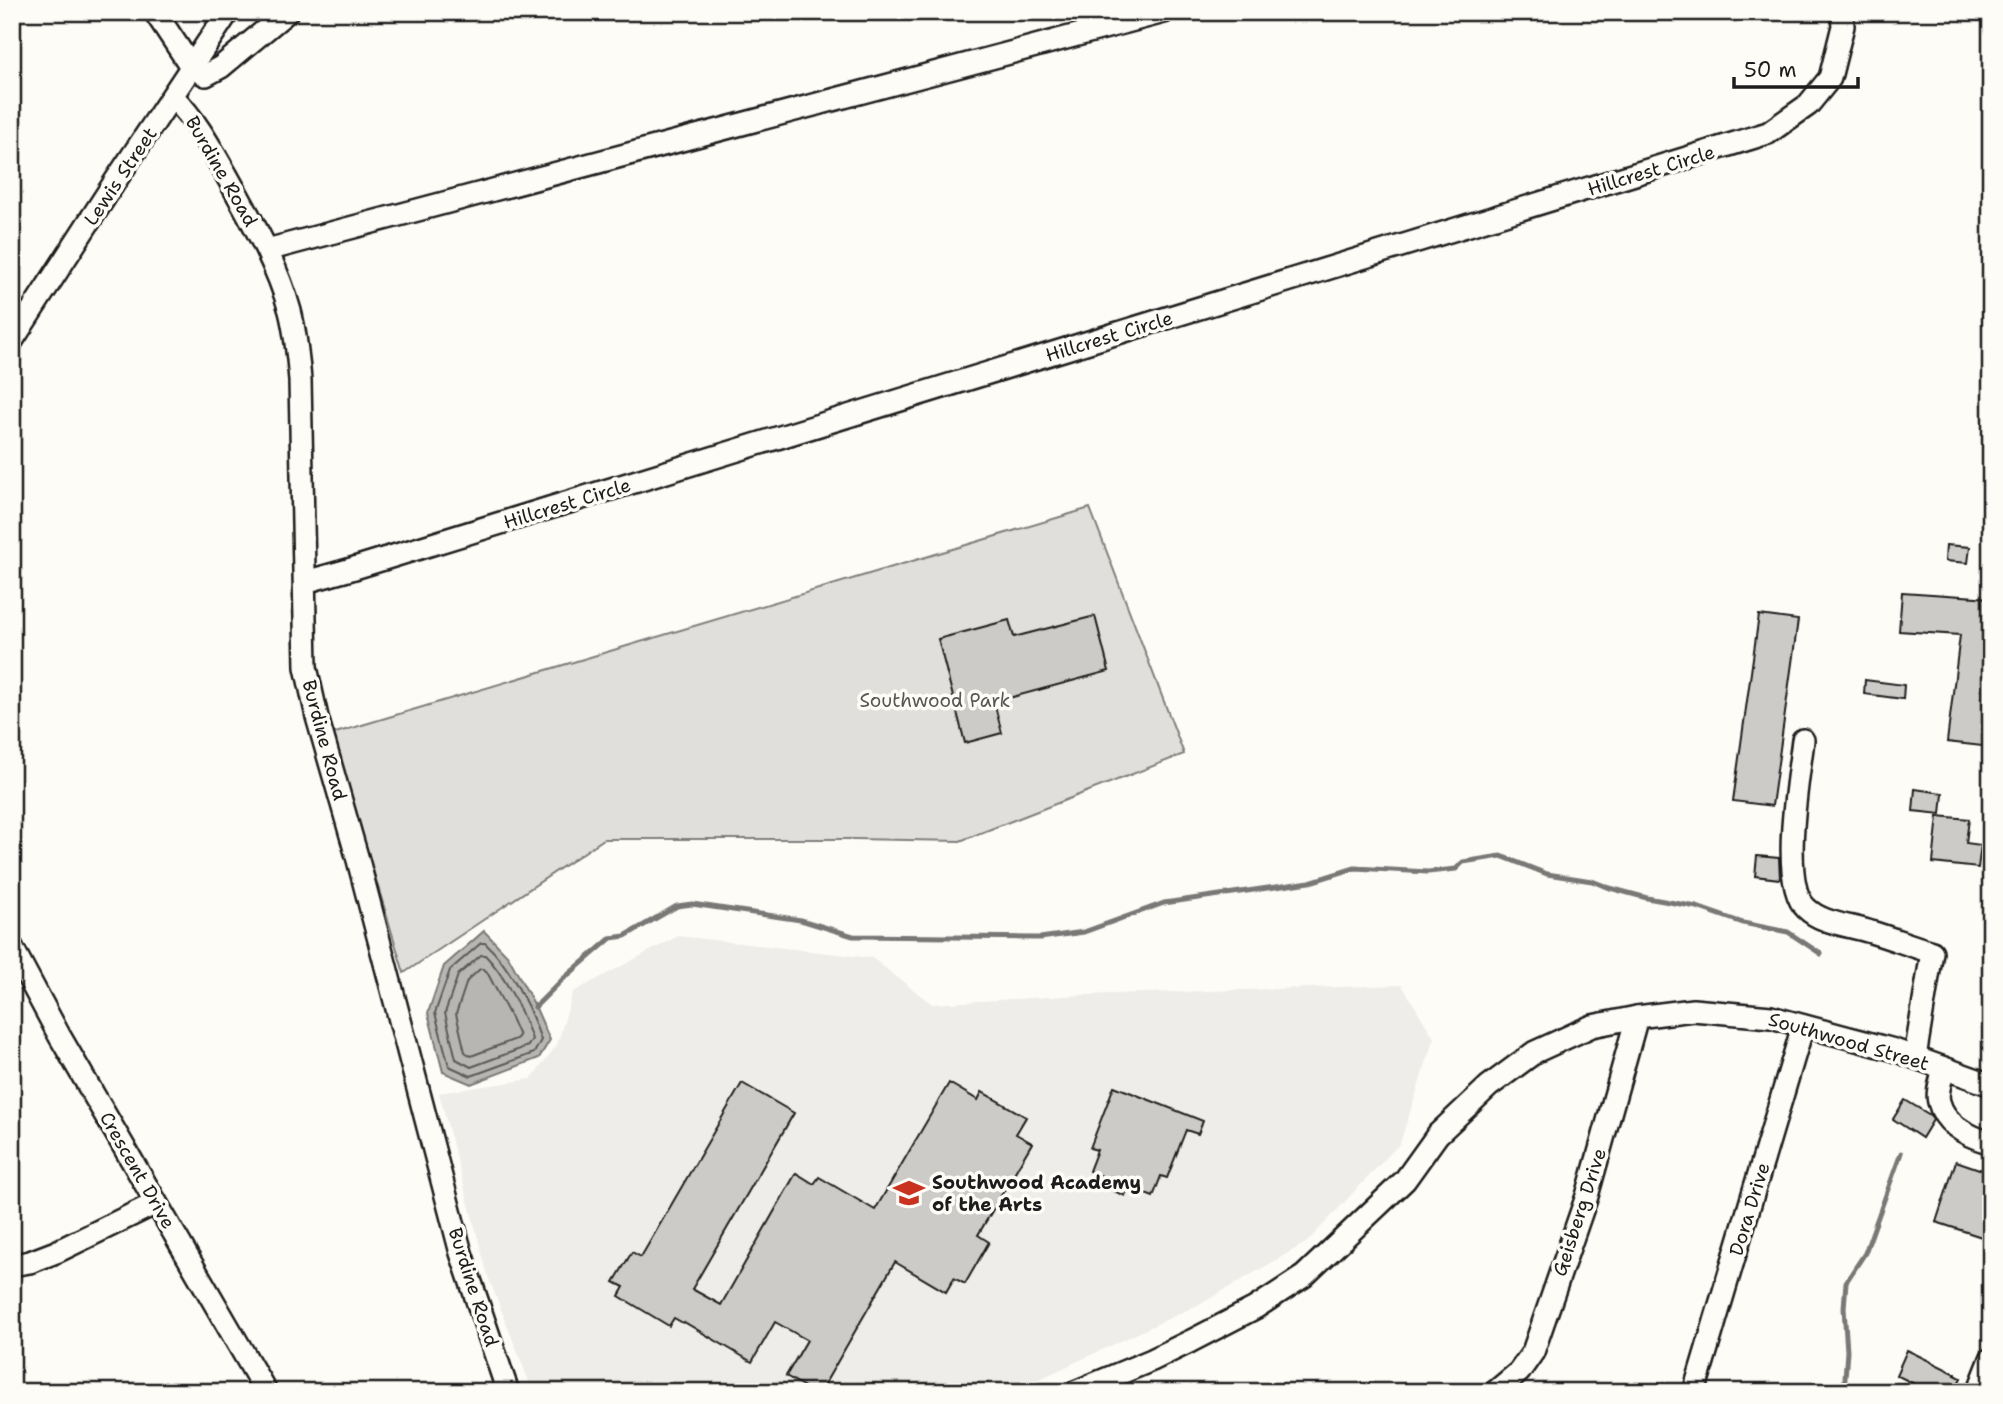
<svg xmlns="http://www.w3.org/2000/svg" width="2003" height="1404" font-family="'Shantell Sans',sans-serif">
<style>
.built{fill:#eeede9}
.green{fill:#e0dfdb;stroke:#7e7e7c;stroke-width:2}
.water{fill:#b7b6b2;stroke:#797876;stroke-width:2}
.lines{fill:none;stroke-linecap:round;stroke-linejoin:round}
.shore{stroke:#5a5a58;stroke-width:2}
.stream{stroke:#797876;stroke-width:5}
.building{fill:#cccbc8;stroke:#1c1c1c;stroke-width:2}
.minor-casing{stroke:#1c1c1c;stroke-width:26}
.minor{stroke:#fdfcf7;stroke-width:21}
.labels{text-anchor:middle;stroke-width:7;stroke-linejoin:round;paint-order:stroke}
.street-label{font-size:19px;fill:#1c1c1c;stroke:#fdfcf7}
.park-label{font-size:19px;fill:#575655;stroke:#fdfcf7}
.poi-label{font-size:19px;font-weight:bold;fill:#1c1c1c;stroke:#fdfcf7;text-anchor:start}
</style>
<rect width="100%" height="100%" fill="#fdfcf7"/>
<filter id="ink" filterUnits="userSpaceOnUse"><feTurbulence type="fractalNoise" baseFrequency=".0143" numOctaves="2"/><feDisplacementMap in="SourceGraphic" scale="14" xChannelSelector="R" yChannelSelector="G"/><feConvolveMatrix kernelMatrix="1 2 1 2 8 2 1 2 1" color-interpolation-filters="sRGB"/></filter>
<g filter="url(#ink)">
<polygon class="built" points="678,936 872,958 932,1004 1082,995 1402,985 1434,1038 1400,1143 1307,1242 1204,1302 1012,1392 533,1392 488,1276 439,1093 531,1079 557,1045 573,992"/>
<polygon class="green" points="1090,508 1184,754 960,841 854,839 604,839 404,973 332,734"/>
<polygon class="water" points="484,931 508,956 535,1006 550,1040 539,1058 471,1084 443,1072 428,1013 444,966"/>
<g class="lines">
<g class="shore">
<path d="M 485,943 C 510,966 530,1007 541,1040 L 534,1053 L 471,1076 L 449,1066 L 435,1013 L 450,970 L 481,943 Z"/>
<path d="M 481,955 L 485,955 C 505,975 523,1013 532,1039 L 528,1046 L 471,1067 L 456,1059 L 445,1013 L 458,975 Z"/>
<polygon points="480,969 484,969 487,972 511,1018 519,1036 516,1039 471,1056 465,1052 456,1014 467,981"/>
</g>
<g class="stream">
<polyline points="535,1007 562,980 611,938 625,936 677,906 692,904 801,920 853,936 1040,938 1084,932 1164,903 1310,882 1355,868 1428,872 1456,869 1463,862 1501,856 1547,874 1592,881 1610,888 1647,898 1697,907 1743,923 1788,932 1821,954"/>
<polyline points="1844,1392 1847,1351 1844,1308 1846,1282 1865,1253 1901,1153"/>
</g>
</g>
<g class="building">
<polygon points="1946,545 1970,547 1968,563 1945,561"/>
<polygon points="1902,592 1991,598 1991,670 1984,723 1991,724 1991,747 1947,742 1960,635 1899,631"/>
<polygon points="1759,615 1798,620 1772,806 1733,801"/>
<polygon points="1095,616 1109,671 994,702 1002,733 965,743 938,639 1009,620 1014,637"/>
<polygon points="1865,680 1904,685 1903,699 1864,694"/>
<polygon points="1915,789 1943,793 1941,814 1913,811"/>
<polygon points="1938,816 1969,819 1966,843 1981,845 1978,868 1933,863"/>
<polygon points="1757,856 1779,858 1780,879 1755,876"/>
<polygon points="742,1083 794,1113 692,1289 721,1305 796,1173 814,1184 819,1177 875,1210 949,1083 978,1100 982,1092 1026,1117 1016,1134 1032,1143 978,1235 989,1242 965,1284 954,1278 946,1292 895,1262 820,1392 813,1392 786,1376 807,1340 775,1322 752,1362 684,1322 683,1323 674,1318 669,1326 619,1296 624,1287 614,1282 632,1252 641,1257"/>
<polygon points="1114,1086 1203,1121 1198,1134 1186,1130 1167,1178 1161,1176 1153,1197 1128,1187 1125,1196 1109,1189 1112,1180 1089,1171 1097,1150 1090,1148"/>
<polygon points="1905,1100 1930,1115 1933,1120 1922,1138 1893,1119"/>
<polygon points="1956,1161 1991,1173 1991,1240 1936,1222"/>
<polygon points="1907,1350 1956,1374 1955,1375 1961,1378 1954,1392 1931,1392 1896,1375"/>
</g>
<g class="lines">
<defs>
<g id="minor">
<polyline points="155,12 192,68 206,75 221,67 287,12"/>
<path d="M 173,97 C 196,120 211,148 227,176 C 251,219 277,264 290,311 C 296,334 298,357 300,380 L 306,667 L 317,717 L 358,860 L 461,1253 L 508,1392"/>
<polyline points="267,250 1164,12"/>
<polyline points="12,341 116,180 228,12"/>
<polyline points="305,582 348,570 1768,133 1808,105 1830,78 1843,26 1842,12"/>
<path d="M 1803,740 C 1799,775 1779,883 1806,908 C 1822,924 1850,925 1871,932 C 1891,938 1912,946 1932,952 L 1915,1057"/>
<polyline points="12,947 59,1035 266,1392"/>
<path d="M 1944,1068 C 1942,1078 1936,1092 1939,1102 C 1945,1125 1970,1137 1991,1143"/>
<polyline points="12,1265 30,1262 56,1252 156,1203"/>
<polyline points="1075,1392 1152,1360 1191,1341 1255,1308 1304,1276 1405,1180 1438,1134 1489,1086 1535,1052 1592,1026 1637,1017 1693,1010 1771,1017 1894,1050 1991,1085"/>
<polyline points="1495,1392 1519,1372 1533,1352 1587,1196 1637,1017"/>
<polyline points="1694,1392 1803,1026"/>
<polyline points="1978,1392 1991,1359"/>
</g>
</defs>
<use href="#minor" class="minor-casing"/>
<use href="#minor" class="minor"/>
</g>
</g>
<defs>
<symbol id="school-bare" viewBox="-9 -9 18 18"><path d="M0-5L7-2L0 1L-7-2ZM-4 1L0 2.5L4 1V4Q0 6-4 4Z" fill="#c8321e" stroke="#fdfcf7" stroke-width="2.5" paint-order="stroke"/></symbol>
</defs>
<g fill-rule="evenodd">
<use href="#school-bare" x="887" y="1171" width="44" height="44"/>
</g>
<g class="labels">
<g class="street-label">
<text transform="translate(1651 170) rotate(-17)" y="7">Hillcrest Circle</text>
<text transform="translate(222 171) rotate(60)" y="7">Burdine Road</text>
<text transform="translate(120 176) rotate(-56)" y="7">Lewis Street</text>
<text transform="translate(1109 336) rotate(-17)" y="7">Hillcrest Circle</text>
<text transform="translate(567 503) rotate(-17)" y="7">Hillcrest Circle</text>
<text transform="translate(325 740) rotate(75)" y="7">Burdine Road</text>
<text transform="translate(1849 1041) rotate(16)" y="7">Southwood Street</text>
<text transform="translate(138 1170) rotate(60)" y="7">Crescent Drive</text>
<text transform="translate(1749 1209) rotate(-73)" y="7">Dora Drive</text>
<text transform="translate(1579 1212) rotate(-72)" y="7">Geisberg Drive</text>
<text transform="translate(474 1287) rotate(72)" y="7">Burdine Road</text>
</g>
<g class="park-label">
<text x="935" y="707">Southwood Park</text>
</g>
<g class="poi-label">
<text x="932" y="1189">Southwood Academy<tspan x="932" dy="22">of the Arts</tspan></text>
</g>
</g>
<rect width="2003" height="1404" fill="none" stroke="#fdfcf7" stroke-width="42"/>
<rect x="21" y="21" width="1961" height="1362" fill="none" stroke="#1c1c1c" stroke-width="2.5" filter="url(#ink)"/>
<path d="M1734 77v10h124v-10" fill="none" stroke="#1c1c1c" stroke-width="3.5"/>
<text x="1744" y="77" font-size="21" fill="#1c1c1c" stroke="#fdfcf7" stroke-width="5" paint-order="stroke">50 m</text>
</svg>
